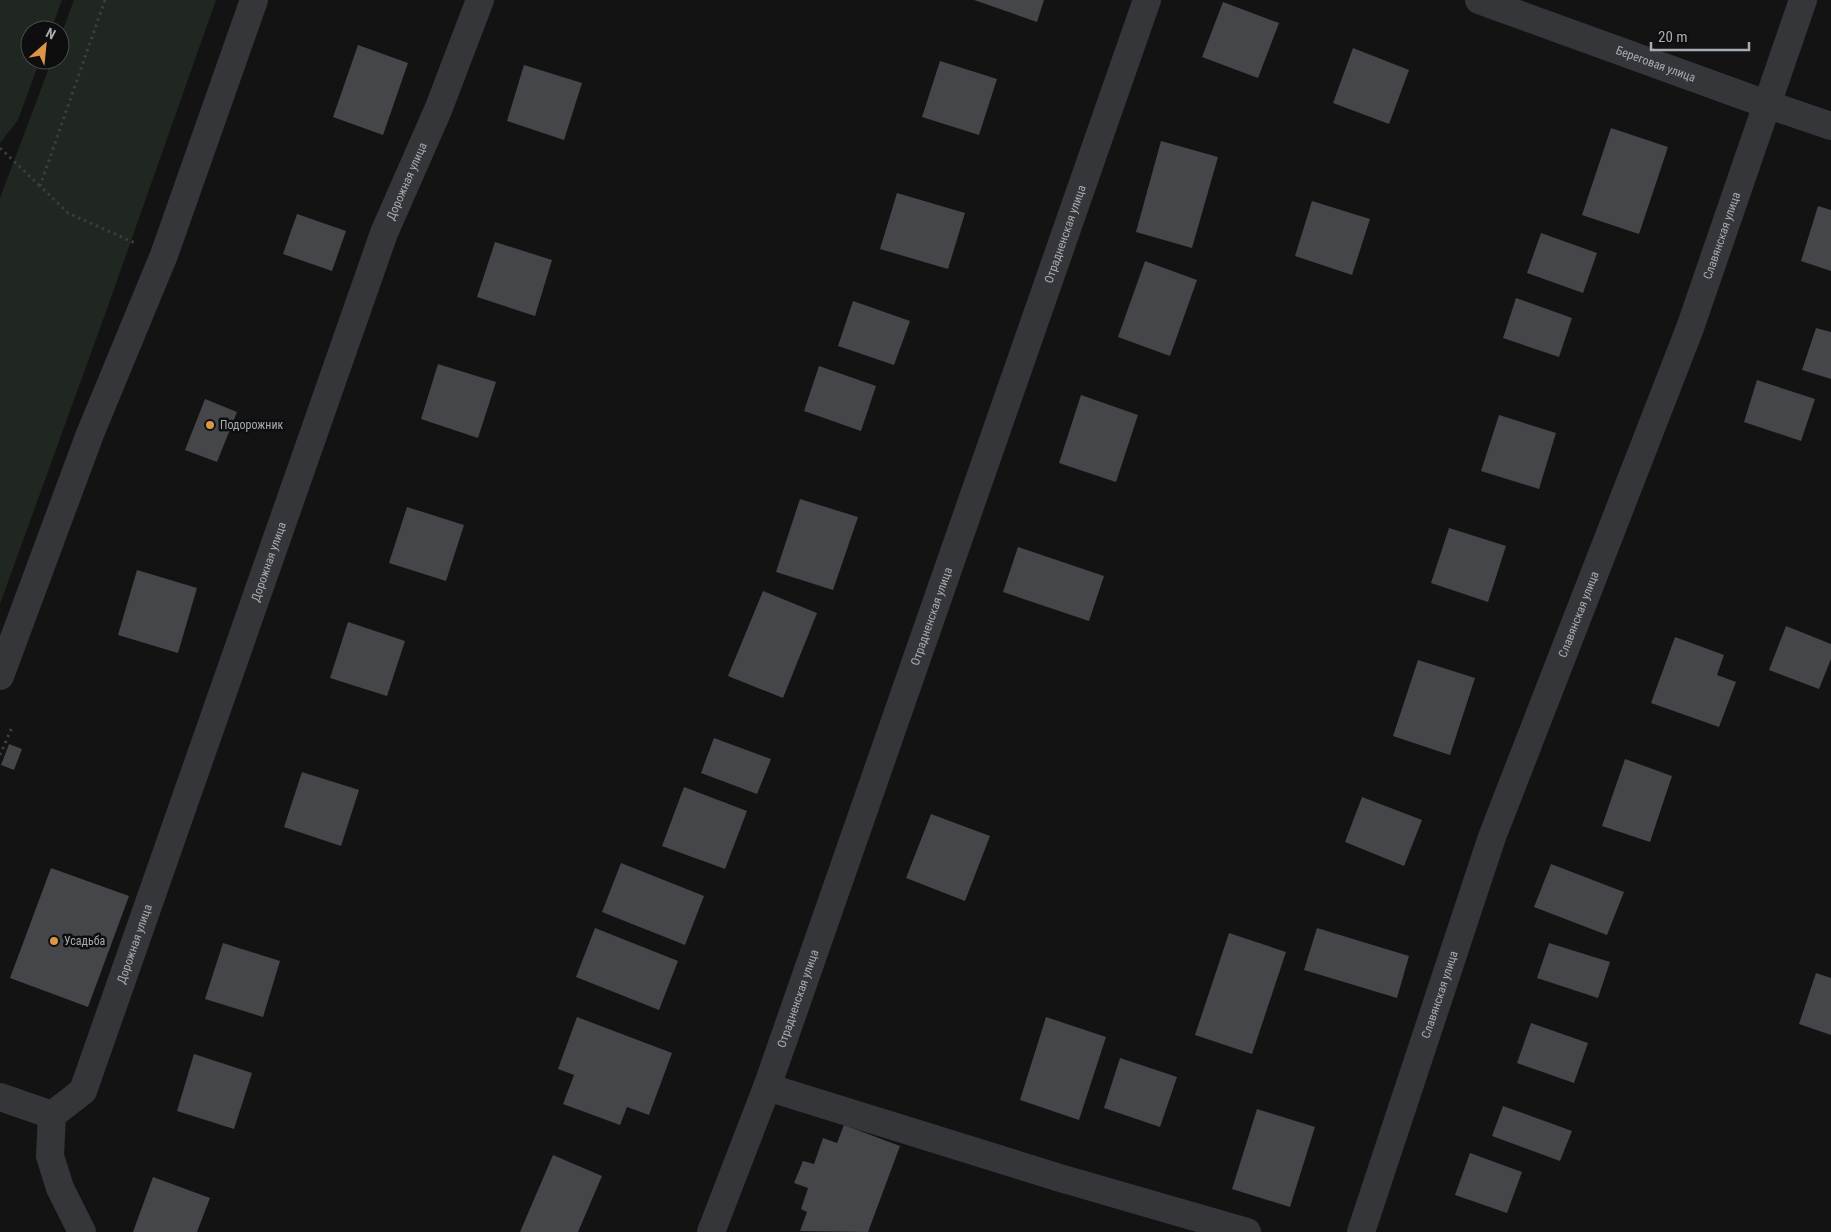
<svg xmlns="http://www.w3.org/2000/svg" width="1831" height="1232" font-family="'Roboto Condensed',sans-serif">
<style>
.green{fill:#202620}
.building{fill:#454649}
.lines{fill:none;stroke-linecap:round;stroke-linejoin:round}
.path{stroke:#3b3d40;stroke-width:3;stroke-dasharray:2.5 4;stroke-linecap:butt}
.minor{stroke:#343639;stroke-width:28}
.poi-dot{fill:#da9545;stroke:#0e0e0f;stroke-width:2}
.labels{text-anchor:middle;stroke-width:5;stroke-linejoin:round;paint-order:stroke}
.street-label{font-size:12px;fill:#a6acb3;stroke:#0e0e0f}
.poi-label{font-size:12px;fill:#a6acb3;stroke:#0e0e0f;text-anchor:start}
</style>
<rect width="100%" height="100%" fill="#131314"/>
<g class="green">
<polygon points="0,0 62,0 51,30 30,30 30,60 40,60 18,120 0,143"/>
<polygon points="74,0 216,0 108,306 0,604 0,198 52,60 60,60 60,38"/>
</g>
<g class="building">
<polygon points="974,0 1044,0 1037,22"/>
<polygon points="1223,2 1279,23 1258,78 1202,57"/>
<polygon points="358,45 408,63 383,135 333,117"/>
<polygon points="1353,48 1409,70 1389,124 1333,103"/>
<polygon points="940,61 997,79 979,135 922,117"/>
<polygon points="524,65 582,83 564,140 507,121"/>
<polygon points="1611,128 1668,147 1639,234 1582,215"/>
<polygon points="1161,141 1218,157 1192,248 1136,232"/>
<polygon points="897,193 965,213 948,269 880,249"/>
<polygon points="1312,201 1370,219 1352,275 1295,256"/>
<polygon points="1818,206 1831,210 1831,271 1801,261"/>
<polygon points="297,214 346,231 332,271 283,254"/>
<polygon points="1541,233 1597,253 1583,293 1527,273"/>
<polygon points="495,242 552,260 535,316 477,297"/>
<polygon points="1145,261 1197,280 1170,356 1118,337"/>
<polygon points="1516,298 1572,318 1559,357 1503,338"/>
<polygon points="853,301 910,321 894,365 838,346"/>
<polygon points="1816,328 1831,332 1831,379 1802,370"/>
<polygon points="438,364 496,382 478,438 421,419"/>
<polygon points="819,366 876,386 861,431 804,411"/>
<polygon points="1757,380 1815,399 1801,441 1744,422"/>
<polygon points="1081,395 1138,415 1116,482 1059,463"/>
<polygon points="205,399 237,412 217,462 185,450"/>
<polygon points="1499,415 1556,433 1539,489 1481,471"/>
<polygon points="800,499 858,517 833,590 776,572"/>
<polygon points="407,507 464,525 446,581 389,563"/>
<polygon points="1449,528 1506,546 1488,602 1431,583"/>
<polygon points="1018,547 1104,576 1089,621 1003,592"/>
<polygon points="137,570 197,588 178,653 118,635"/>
<polygon points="763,591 817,613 783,698 728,676"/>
<polygon points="348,622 405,641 387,696 330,678"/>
<polygon points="1786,626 1831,644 1831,659 1819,689 1769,670"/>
<polygon points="1675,637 1724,655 1717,675 1736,682 1719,727 1651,703"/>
<polygon points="1418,660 1475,678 1450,755 1393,736"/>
<polygon points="714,738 771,759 757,794 701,773"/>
<polygon points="9,744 22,749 14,770 1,765"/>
<polygon points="1625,759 1672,776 1650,842 1602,826"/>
<polygon points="302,772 359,790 341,846 284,827"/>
<polygon points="684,787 747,811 725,869 662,846"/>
<polygon points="1362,797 1422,820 1404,866 1345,842"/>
<polygon points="931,814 990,836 965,901 906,878"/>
<polygon points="621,863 704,896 685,945 602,912"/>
<polygon points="1551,864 1624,892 1607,935 1534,907"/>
<polygon points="51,868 129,896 88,1007 10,978"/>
<polygon points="595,928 678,961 659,1010 576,977"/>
<polygon points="1317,928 1409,956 1397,998 1304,970"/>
<polygon points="1229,933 1286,952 1252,1054 1195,1035"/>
<polygon points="223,943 280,961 263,1017 205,999"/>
<polygon points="1549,943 1610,962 1598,998 1537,978"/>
<polygon points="1816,973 1831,978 1831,1035 1799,1024"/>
<polygon points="577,1017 672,1053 649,1115 627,1107 620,1125 563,1104 574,1075 558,1069"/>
<polygon points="1046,1017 1106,1037 1079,1120 1020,1100"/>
<polygon points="1531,1023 1588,1043 1574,1083 1517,1063"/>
<polygon points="194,1054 252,1073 234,1129 177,1111"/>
<polygon points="1120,1058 1177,1077 1160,1127 1104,1108"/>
<polygon points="1503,1106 1572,1131 1560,1161 1492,1136"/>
<polygon points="1257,1109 1315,1127 1290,1207 1232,1189"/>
<polygon points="844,1125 900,1146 868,1232 800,1231 807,1212 801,1209 808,1188 794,1183 803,1161 814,1164 823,1138 837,1143"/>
<polygon points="1470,1153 1522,1172 1507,1213 1455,1195"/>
<polygon points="553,1155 602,1176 578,1232 520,1232"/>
<polygon points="153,1177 210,1198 197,1232 133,1232"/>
</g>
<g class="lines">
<g class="path">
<polyline points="105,0 40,186 68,213 135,243"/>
<polyline points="0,148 40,186"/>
<polyline points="0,755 13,725"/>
</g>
<g class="minor">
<path id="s1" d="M 1479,0 L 1766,104 L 1831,126"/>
<polyline points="0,676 90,434 164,255 254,0"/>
<polyline points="767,1087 1060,1178 1247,1232"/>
<polyline points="0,1097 52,1115 50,1156 60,1188 82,1232"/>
<path id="s2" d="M 52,1115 L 83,1091 L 384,233 L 438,110 L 480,0"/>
<path id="s3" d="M 711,1232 L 767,1087 L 1147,0"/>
<path id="s4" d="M 1361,1232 L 1492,837 L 1690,328 L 1803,0"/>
</g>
</g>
<g class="poi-dot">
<circle cx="210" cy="425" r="5"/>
<circle cx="54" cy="941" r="5"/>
</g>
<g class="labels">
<g class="street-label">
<text dy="4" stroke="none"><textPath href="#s1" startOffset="188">Береговая улица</textPath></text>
<text dy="4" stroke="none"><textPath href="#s2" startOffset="1005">Дорожная улица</textPath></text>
<text dy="4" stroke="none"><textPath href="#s3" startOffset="1059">Отрадненская улица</textPath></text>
<text dy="4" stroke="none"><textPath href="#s4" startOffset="1060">Славянская улица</textPath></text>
<text dy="4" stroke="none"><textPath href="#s2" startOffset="600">Дорожная улица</textPath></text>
<text dy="4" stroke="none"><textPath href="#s4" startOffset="655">Славянская улица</textPath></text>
<text dy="4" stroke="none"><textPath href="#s3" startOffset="654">Отрадненская улица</textPath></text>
<text dy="4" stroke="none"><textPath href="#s2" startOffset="195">Дорожная улица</textPath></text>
<text dy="4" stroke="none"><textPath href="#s4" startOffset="250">Славянская улица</textPath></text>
<text dy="4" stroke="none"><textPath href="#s3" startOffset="249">Отрадненская улица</textPath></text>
</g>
<g class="poi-label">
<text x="220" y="429">Подорожник</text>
<text x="64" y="945">Усадьба</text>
</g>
</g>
<g transform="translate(45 45) rotate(27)"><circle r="24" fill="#0e0e0f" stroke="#4b4d51"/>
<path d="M0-4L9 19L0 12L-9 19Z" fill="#da9545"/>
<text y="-8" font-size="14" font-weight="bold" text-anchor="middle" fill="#a6acb3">N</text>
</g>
<path d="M1651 42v8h98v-8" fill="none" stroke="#a6acb3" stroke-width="2.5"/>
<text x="1658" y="42" font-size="15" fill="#a6acb3" stroke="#0e0e0f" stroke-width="4" paint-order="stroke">20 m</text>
</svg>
